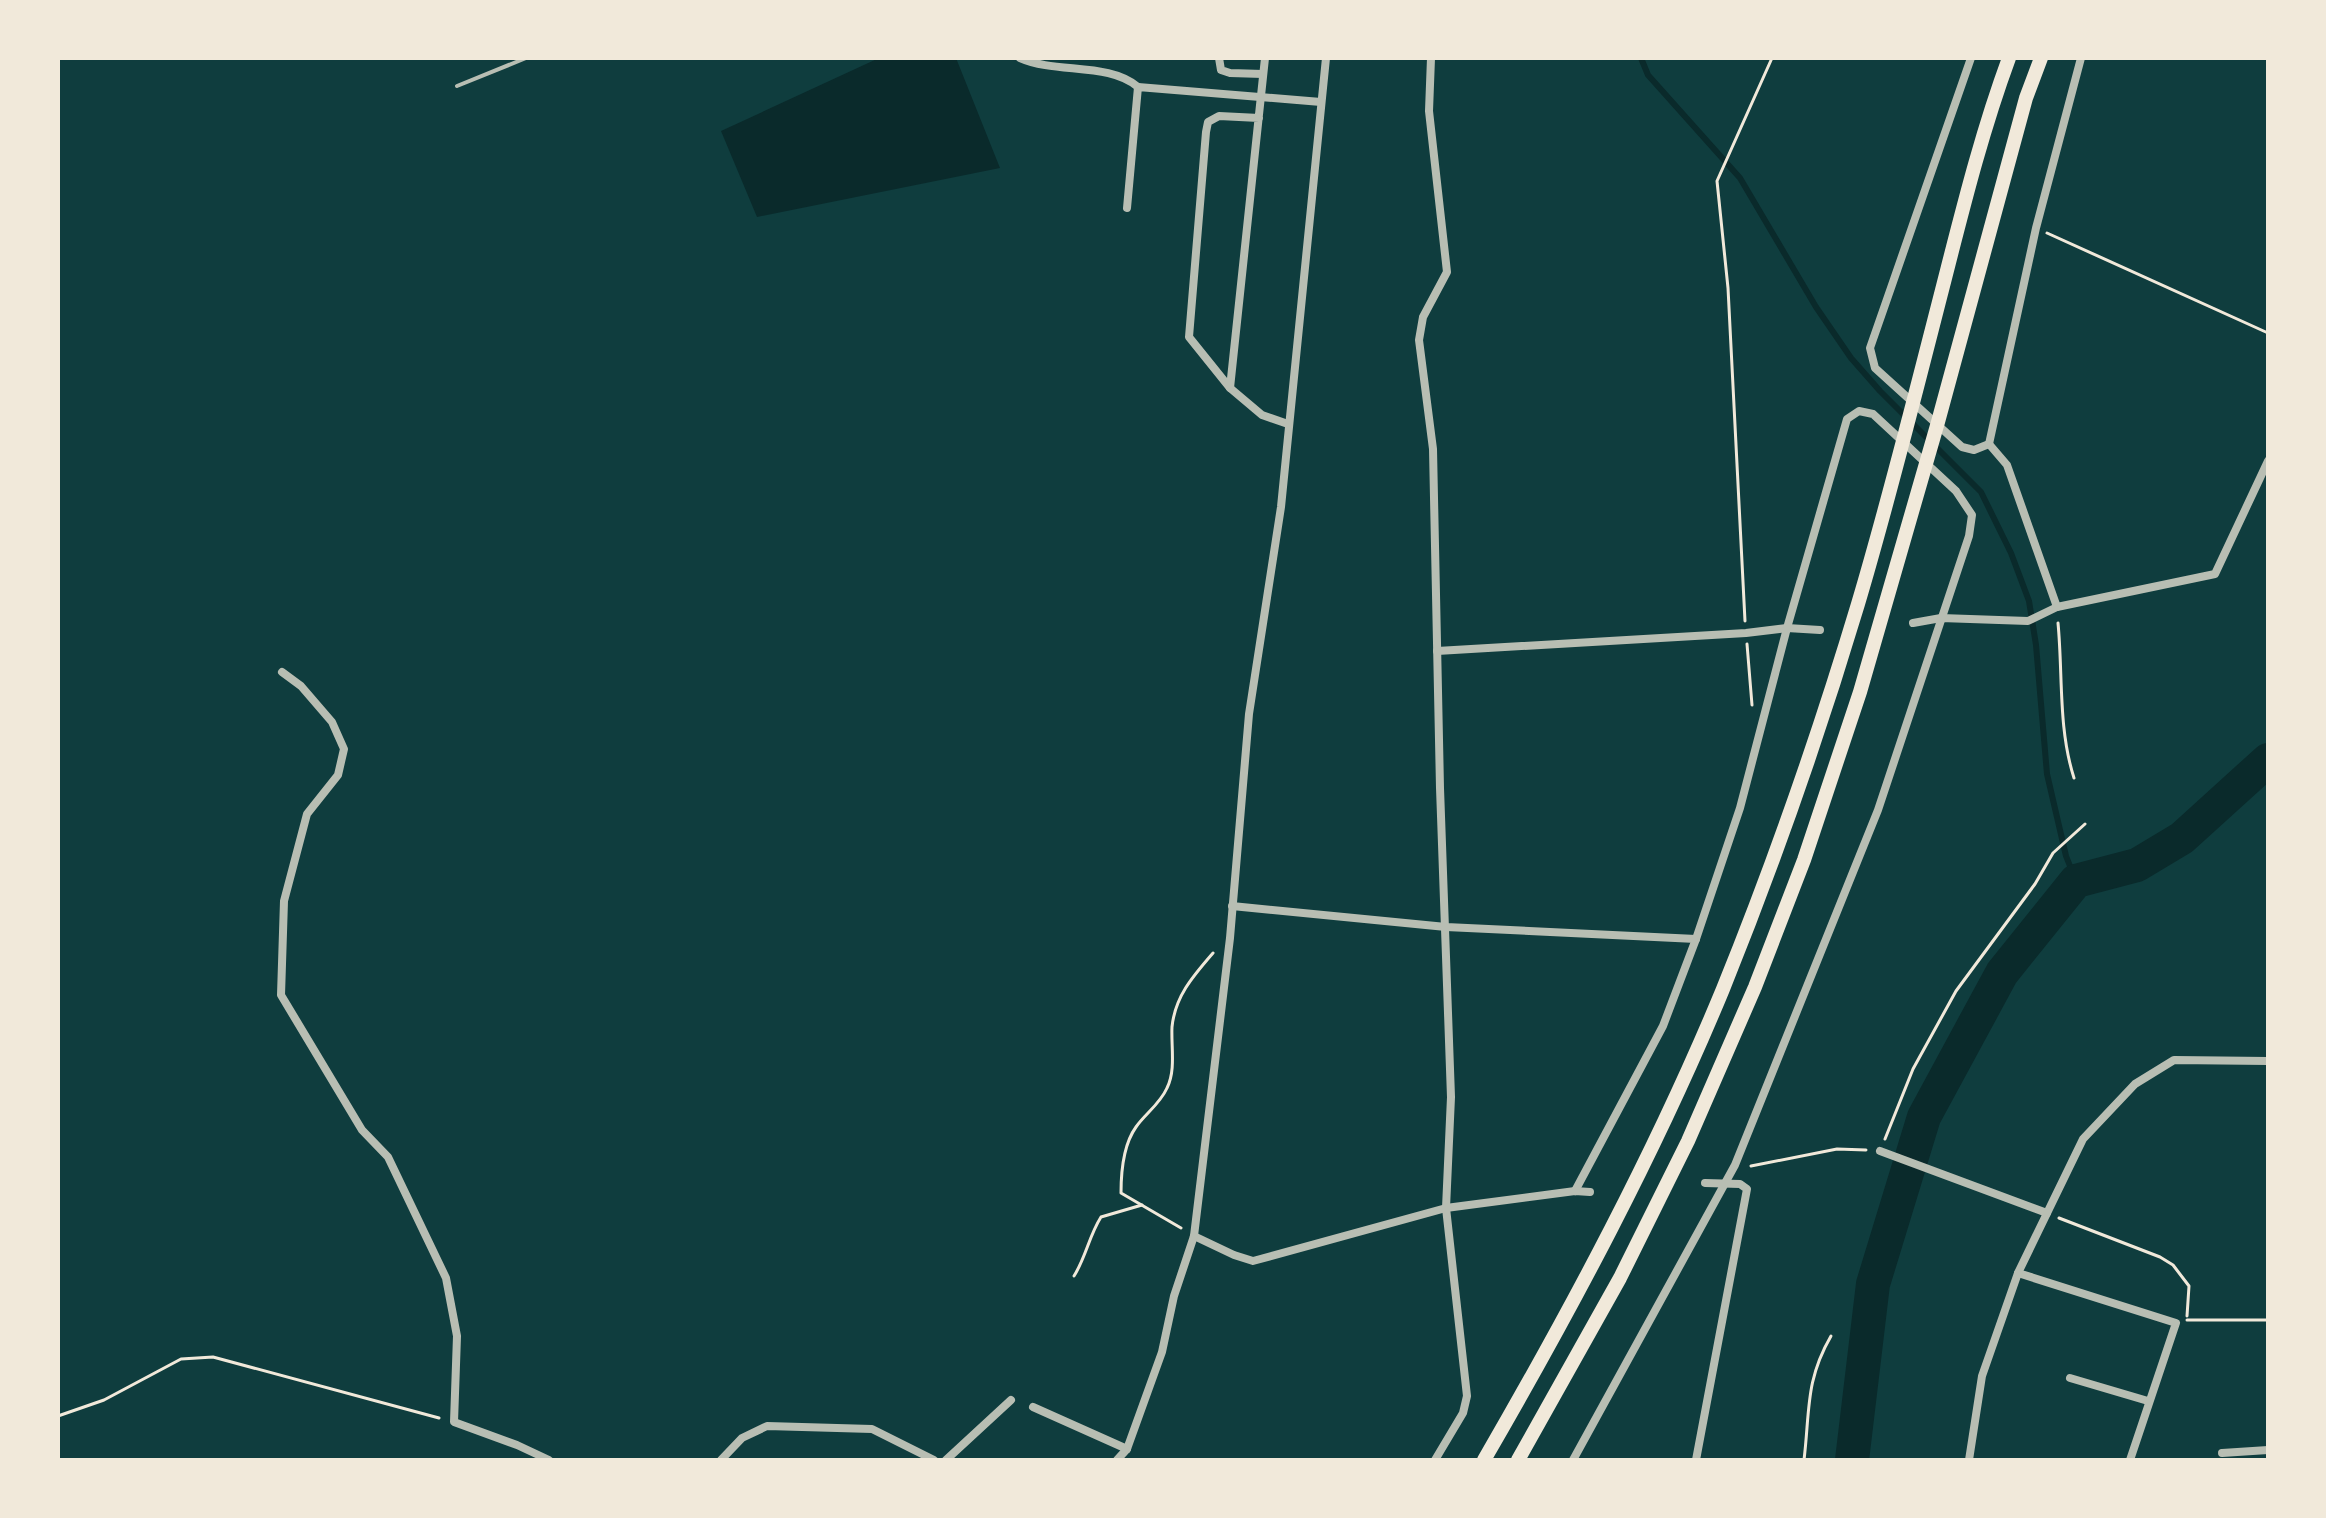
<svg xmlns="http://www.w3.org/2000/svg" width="2326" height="1518" font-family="'Public Sans',sans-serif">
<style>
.water{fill:#0a2a2b}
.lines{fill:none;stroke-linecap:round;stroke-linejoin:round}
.stream{stroke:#0a2a2b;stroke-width:6}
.river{stroke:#0a2a2b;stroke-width:34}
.path{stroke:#f1e9da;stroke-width:3}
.service{stroke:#b8beb3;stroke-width:4}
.minor{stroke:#b8beb3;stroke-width:8}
.trunk{stroke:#f1e9da;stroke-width:14}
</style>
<rect width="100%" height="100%" fill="#0f3d3e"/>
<polygon class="water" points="879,58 956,58 1000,168 757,217 721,131"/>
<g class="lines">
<polyline class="stream" points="1641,58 1648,75 1740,178 1816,307 1851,358 1880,391 1981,492 2011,553 2029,601 2036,645 2047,774 2066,856 2076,881"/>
<polyline class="river" points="1852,1460 1873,1284 1924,1117 2002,973 2076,881 2137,865 2182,838 2268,760"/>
<g class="path">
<polyline points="2047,233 2268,333"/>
<polyline points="1745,621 1728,288 1717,181 1772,58"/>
<path d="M 2058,623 C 2063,675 2058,728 2074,778"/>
<polyline points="1747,644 1752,705"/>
<polyline points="1885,1139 1913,1069 1956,991 2035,884 2053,853 2085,824"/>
<polyline points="1751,1166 1837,1149 1866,1150"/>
<polyline points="2059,1218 2160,1257 2173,1265 2189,1286 2187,1316"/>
<path d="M 1181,1228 L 1121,1193 C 1121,1171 1123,1145 1136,1127 C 1145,1114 1160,1104 1167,1088 C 1176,1070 1171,1047 1172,1027 C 1175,996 1194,975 1213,953"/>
<path d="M 1074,1276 C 1086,1257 1089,1236 1101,1217 L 1142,1205"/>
<polyline points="2187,1320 2268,1320"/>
<polyline points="58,1416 104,1400 181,1359 213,1357 439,1418"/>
<path d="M 1804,1460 C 1810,1411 1805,1381 1831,1336"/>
</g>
<polyline class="service" points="457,86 526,58"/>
<g class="minor">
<path d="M 1020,58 C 1056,74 1109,62 1138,87"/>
<polyline points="1219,58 1221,70 1230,73 1263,74"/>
<polyline points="1431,58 1429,111 1447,272 1423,317 1419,340 1433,449 1440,788 1451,1097 1446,1208 1467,1396 1463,1413 1435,1460"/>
<polyline points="1971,58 1870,348 1875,368 1962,447 1974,450 1989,444"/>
<polyline points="1259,118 1219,116 1208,122 1206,132 1189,337 1230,388 1265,58"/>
<polyline points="1127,208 1138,87 1321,102"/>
<polyline points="1230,388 1262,415 1288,424"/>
<polyline points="1989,444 2036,228 2081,58"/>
<polyline points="1989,444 2007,465 2057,607"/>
<polyline points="1913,623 1941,618 2028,621 2057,607 2215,574 2268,461"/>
<polyline points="1437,651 1746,633 1787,628 1820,630"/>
<polyline points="282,672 301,686 332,722 344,749 338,775 307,814 284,901 281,995 362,1130 388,1157 446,1278 457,1336 454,1422 517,1445 549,1460"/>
<polyline points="1232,906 1446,927 1696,939"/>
<polyline points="1880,1151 2047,1213"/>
<polyline points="1194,1236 1234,1255 1253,1261 1446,1208 1575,1191 1590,1192"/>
<polyline points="2018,1273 2176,1323 2130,1460"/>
<polyline points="2070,1378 2148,1401"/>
<polyline points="1033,1407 1127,1449"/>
<polyline points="2222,1453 2268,1450"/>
<polyline points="721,1460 742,1438 767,1426 872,1429 934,1460"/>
<polyline points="946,1460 1011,1400"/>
<polyline points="1117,1460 1127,1449 1162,1352 1174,1296 1194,1236 1230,938 1249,714 1281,507 1326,58"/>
<polyline points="1573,1460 1735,1165 1878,810 1969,536 1972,515 1956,491 1873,414 1859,411 1847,419 1787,628 1740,808 1696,939 1663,1026 1575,1191"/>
<polyline points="1696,1460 1747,1189 1740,1184 1705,1183"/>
<polyline points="1969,1460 1982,1376 2018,1273 2083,1139 2135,1084 2174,1060 2268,1061"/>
</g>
<g class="trunk">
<path d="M 1484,1460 C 1572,1308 1656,1151 1723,989 C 1774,863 1819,734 1858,604 C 1889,500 1915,395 1942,290 C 1962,212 1981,134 2009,58"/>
<polyline points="1518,1460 1620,1278 1688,1141 1755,987 1804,860 1860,692 1938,422 2026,98 2041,58"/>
</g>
</g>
<rect width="2326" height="1518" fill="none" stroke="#f1e9da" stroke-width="120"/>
</svg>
